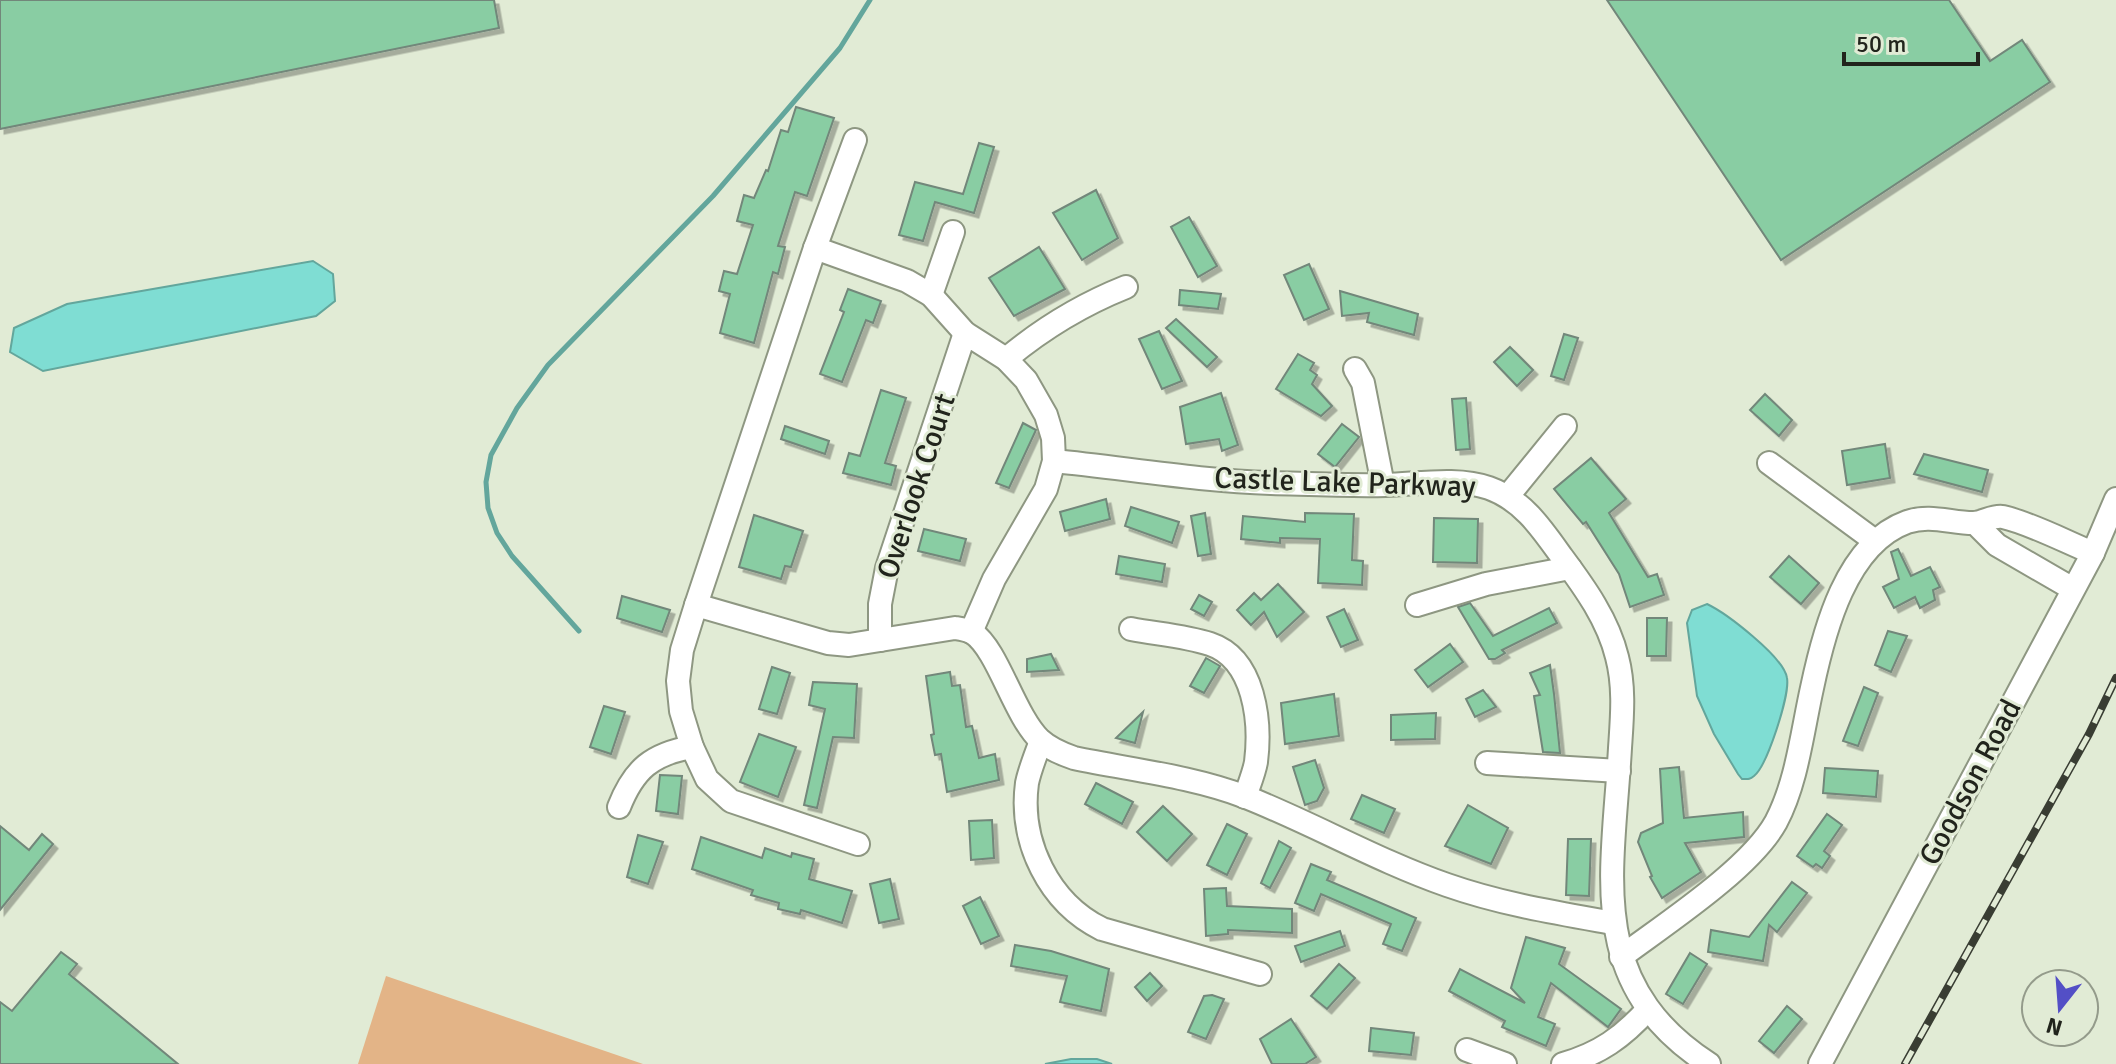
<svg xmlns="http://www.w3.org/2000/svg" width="2116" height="1064" font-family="Signika,sans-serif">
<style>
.green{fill:#e3b487}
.water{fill:#7fddd3;stroke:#63a69c;stroke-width:2}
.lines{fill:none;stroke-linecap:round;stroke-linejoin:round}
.stream{stroke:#63a69c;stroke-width:5}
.building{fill:#89cda3;stroke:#72877a;stroke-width:2;filter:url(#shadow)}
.minor-casing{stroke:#8e9782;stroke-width:26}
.minor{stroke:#fff;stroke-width:22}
.rail-casing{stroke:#393d33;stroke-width:8}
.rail{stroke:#e1ebd5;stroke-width:5;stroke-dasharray:15;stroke-linecap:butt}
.labels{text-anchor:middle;stroke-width:6;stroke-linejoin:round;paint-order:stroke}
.street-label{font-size:30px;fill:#21241c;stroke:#e1ebd5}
</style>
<defs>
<filter id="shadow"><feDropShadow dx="4.5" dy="4.5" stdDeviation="0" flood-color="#0004"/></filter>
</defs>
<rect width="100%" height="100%" fill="#e1ebd5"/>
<polygon class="green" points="386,976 643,1064 358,1064"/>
<g class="water">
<polygon points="313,261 333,274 335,301 316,316 43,371 10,352 14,328 67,304"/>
<path d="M 1707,604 C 1726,613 1784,657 1787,678 C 1790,695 1767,766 1754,776 C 1749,780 1748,779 1742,779 L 1738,774 L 1714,734 L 1697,696 L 1687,623 L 1692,610 Z"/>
<polygon points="1071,1059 1097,1059 1112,1064 1045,1064"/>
</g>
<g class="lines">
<polyline class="stream" points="579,631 512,556 497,533 488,508 486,482 491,455 517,408 548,365 713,196 840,48 870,0"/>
</g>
<g class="building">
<polygon points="0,0 494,0 499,28 0,129"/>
<polygon points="1607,0 1949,0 1990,61 2022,40 2050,82 1781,260"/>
<polygon points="796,107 834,118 807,196 795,192 778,246 785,247 778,274 773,272 754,343 720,333 730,294 719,291 724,271 737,274 753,225 737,221 744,195 754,198 766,170 768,171 781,130 788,132"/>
<polygon points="979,143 994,147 974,213 935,202 923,241 899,235 915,182 963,194"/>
<polygon points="1096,190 1118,238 1082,260 1053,213"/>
<polygon points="1189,217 1217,266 1198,277 1171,227"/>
<polygon points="1039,247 1065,289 1014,316 989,278"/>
<polygon points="1309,264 1329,309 1304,320 1284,275"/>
<polygon points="848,289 881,301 873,323 866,320 842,382 820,374 844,312 840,310"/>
<polygon points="1180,290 1221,294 1218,309 1179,305"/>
<polygon points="1340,291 1418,314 1414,335 1367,322 1369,313 1342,316"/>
<polygon points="1176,319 1217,357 1207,367 1166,328"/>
<polygon points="1159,331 1182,381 1162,389 1139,339"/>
<polygon points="1564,334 1578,338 1564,380 1551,376"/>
<polygon points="1510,347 1533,370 1517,386 1494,362"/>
<polygon points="1298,354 1314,363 1310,370 1317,375 1312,384 1332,406 1321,416 1276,389"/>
<polygon points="881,390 906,398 885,463 896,466 891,485 843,473 849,453 860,456"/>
<polygon points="1221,393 1238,445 1222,451 1219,439 1186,444 1180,407"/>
<polygon points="1765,394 1792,420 1779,436 1750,410"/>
<polygon points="1466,398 1470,449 1456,450 1452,399"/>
<polygon points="1023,423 1036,430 1009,488 996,483"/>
<polygon points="1342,424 1359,437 1335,467 1318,454"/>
<polygon points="785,426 829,441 825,454 781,439"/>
<polygon points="1885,444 1890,478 1847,485 1842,451"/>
<polygon points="1924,454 1988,470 1982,492 1914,474"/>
<polygon points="1591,458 1626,499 1609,513 1648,577 1657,574 1664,595 1630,607 1619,574 1586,522 1583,524 1554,489"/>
<polygon points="1106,499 1110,519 1065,531 1060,512"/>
<polygon points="1131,507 1179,522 1172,543 1125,526"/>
<polygon points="1205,513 1211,554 1198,556 1191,516"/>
<polygon points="1305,513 1354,514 1352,560 1363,561 1362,585 1318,583 1320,539 1280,538 1280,543 1241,539 1243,516 1305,522"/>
<polygon points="754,515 803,531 791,567 785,566 781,579 739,567"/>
<polygon points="1434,518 1478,519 1477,563 1433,562"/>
<polygon points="924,529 966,539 960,561 918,551"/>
<polygon points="1898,549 1911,576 1930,567 1940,587 1933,590 1935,600 1920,608 1915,597 1894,608 1883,587 1899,579 1891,552"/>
<polygon points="1119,556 1165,564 1162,582 1116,574"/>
<polygon points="1789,556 1819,583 1801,604 1770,577"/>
<polygon points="1278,584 1304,612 1277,637 1264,612 1251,625 1237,610 1254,593 1261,600"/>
<polygon points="1199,595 1212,602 1204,616 1191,609"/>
<polygon points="622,596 670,610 662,632 617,618"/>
<polygon points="1470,603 1493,636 1549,608 1557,623 1502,650 1505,653 1495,659 1489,659 1458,607"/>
<polygon points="1344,609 1358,640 1341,647 1327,617"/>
<polygon points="1647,618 1667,618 1666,656 1647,656"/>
<polygon points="1888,631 1907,636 1891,672 1875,665"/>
<polygon points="1450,644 1463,662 1428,687 1415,670"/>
<polygon points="1051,654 1059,670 1027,672 1027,659"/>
<polygon points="1206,658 1220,666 1204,693 1190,686"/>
<polygon points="1550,665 1554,694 1560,753 1543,752 1534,696 1540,695 1530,673"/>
<polygon points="772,667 790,673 777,714 759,709"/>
<polygon points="950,672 952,686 960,685 966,727 972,726 979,758 995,754 999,780 947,792 941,754 935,755 931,735 934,734 926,676"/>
<polygon points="813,682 857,684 854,738 833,737 817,808 804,805 825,709 809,705"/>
<polygon points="1864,687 1878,693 1858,746 1843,741"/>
<polygon points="1483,690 1496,707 1475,717 1466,699"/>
<polygon points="1334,694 1339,736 1285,744 1281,703"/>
<polygon points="604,706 625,712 611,754 590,747"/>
<polygon points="1143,712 1135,743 1116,738"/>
<polygon points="1436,713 1435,739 1391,740 1391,715"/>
<polygon points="759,734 796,747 778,797 740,782"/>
<polygon points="1315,760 1324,788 1317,801 1305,805 1293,767"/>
<polygon points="1679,767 1684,818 1743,812 1744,837 1685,843 1701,872 1662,898 1650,877 1652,876 1638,842 1641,833 1663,823 1660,769"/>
<polygon points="1825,768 1878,771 1876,797 1823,793"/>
<polygon points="660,775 682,776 678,814 656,811"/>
<polygon points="1096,783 1133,802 1122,824 1085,804"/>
<polygon points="1362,795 1395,809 1384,833 1351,819"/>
<polygon points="1468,805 1508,828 1491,864 1445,846"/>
<polygon points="1163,806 1192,834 1167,861 1137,832"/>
<polygon points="1827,814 1842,825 1824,851 1830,856 1822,868 1816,864 1813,867 1797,856"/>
<polygon points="992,820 994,858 971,860 969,821"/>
<polygon points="1227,824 1247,834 1227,875 1207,865"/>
<polygon points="0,826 29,850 42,834 53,844 0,910"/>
<polygon points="638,835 663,842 648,884 627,877"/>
<polygon points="701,837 762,858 765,848 791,857 792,853 814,859 809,879 852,891 842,923 801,910 800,914 778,909 779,903 751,895 753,890 692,869"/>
<polygon points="1568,839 1591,839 1589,896 1566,895"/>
<polygon points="1279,841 1291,848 1270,888 1261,883"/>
<polygon points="1311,864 1331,872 1327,880 1416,918 1402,951 1383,944 1391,924 1321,894 1314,911 1295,903"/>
<polygon points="890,879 899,919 879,923 870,884"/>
<polygon points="1792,882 1807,893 1777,932 1769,925 1763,961 1708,952 1711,930 1749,937"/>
<polygon points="1226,888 1227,906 1292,909 1292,933 1228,930 1228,934 1206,936 1204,889"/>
<polygon points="980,897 999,936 981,944 963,906"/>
<polygon points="1340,931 1345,946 1301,962 1295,946"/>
<polygon points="1526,937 1565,948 1559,964 1621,1009 1608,1027 1551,983 1538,1017 1555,1024 1546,1046 1502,1027 1505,1021 1449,991 1460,969 1525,1003 1511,988"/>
<polygon points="1015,945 1051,951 1109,969 1101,1011 1060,1002 1067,976 1011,966"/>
<polygon points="61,952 77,964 69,974 178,1064 0,1064 0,1002 12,1011"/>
<polygon points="1690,953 1707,964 1683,1004 1666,994"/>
<polygon points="1339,964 1355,978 1327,1009 1311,996"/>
<polygon points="1150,973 1162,986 1147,1001 1135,987"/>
<polygon points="1212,995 1224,999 1206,1039 1188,1032 1204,996"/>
<polygon points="1787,1006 1802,1019 1774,1053 1759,1041"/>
<polygon points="1291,1019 1316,1057 1305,1064 1272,1064 1260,1039"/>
<polygon points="1371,1028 1414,1033 1411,1055 1369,1051"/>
</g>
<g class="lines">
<defs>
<g id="minor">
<polyline points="855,140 815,248 696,605 682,650 678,681 681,711 692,747 707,779 731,801 858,844"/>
<polyline points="815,248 907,281 931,295 965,333 1006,359 1026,380 1046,415 1053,438 1054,461 1046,489 994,579 971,632"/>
<polyline points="931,295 953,232"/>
<path d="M 1006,359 C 1043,328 1081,305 1126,287"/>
<polyline points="1355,369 1363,383 1383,485"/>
<path d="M 1054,461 C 1125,468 1200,481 1271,483 C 1309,484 1348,486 1386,485 C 1419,484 1458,477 1489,488 C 1523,500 1542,529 1562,557 C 1585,588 1608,620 1617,657 C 1625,687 1622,718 1620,748 C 1613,874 1584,983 1709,1064"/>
<polyline points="1769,463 1875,541"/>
<polyline points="1508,496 1565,426"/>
<polyline points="1975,523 1997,545 2073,589"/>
<path d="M 696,605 L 828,643 L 849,645 L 955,628 C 961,629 968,630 973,633 C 998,650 1014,715 1040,740 C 1050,749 1062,754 1074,758 C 1131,770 1191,776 1246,797 C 1314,824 1378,861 1447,885 C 1501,904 1557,913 1613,923"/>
<polyline points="1417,605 1486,584 1570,568"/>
<path d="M 1131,629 C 1157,634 1185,636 1210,644 C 1255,659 1261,722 1256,762 C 1254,773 1249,785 1245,797"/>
<polyline points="880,640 880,604 887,568 965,333"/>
<path d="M 1041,741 C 1036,754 1030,769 1027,783 C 1019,842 1049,903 1102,929 L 1260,974"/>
<polyline points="1487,763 1619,771"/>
<path d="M 619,807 C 634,769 652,754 692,747"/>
<path d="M 1621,957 C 1665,924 1750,869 1776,822 C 1797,782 1802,733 1812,688 C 1824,631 1846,544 1907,522 C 1930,514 1951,523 1973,523 C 1983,523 1993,515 2003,517 C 2030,523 2066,542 2093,553"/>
<polyline points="1467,1050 1505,1064"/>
<path d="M 1563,1064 C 1599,1054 1623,1037 1648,1009"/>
<polyline points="1820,1064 2093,553 2116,499"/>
</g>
</defs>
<use href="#minor" class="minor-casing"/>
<use href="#minor" class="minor"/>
<defs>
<polyline id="rail" points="1905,1064 2089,734 2116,678"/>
</defs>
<use href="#rail" class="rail-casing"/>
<use href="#rail" class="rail"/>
</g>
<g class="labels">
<g class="street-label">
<text transform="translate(1345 482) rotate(2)" y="10">Castle Lake Parkway</text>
<text transform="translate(916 486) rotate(-72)" y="10">Overlook Court</text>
<text transform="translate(1970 782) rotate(-62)" y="10">Goodson Road</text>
</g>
</g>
<g transform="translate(2060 1008) rotate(197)"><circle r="38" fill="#e1ebd5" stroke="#949b8b" stroke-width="2"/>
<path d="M0-6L14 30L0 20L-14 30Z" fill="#534fc6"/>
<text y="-12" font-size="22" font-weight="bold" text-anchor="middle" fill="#21241c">N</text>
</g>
<path d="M1844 52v12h134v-12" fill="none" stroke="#21241c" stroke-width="4"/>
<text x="1856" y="52" font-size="24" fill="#21241c" stroke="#e1ebd5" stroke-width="6" paint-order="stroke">50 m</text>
</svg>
